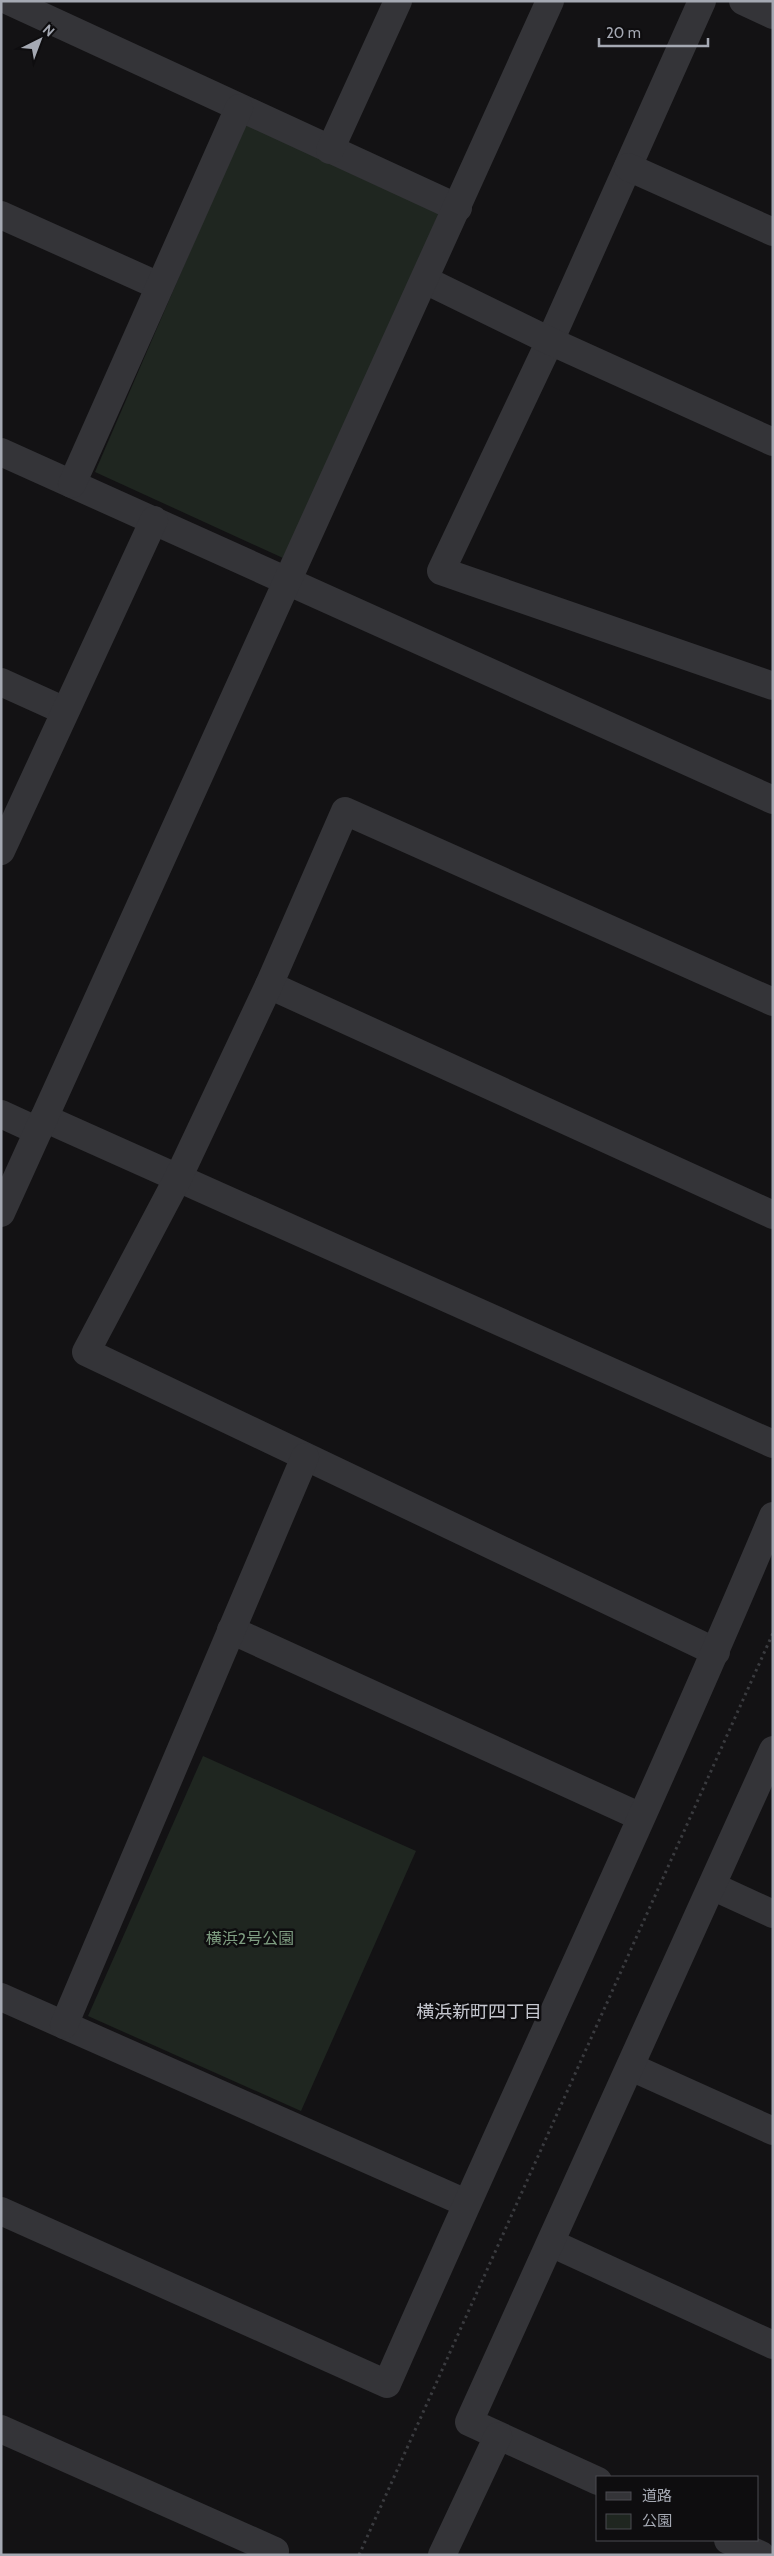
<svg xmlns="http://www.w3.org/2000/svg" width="774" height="2556" font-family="Cabin,'Noto Sans JP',sans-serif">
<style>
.green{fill:#1f2620}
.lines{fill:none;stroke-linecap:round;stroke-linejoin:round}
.path{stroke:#3a3b3f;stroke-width:3;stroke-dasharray:2.5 4;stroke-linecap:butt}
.minor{stroke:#343438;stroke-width:28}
.labels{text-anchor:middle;stroke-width:5;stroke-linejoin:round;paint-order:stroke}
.park-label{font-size:16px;fill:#7e9d81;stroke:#0e0d0f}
.neighbourhood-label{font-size:18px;fill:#c6c8d0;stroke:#0e0d0f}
</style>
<rect width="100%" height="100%" fill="#131214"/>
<g class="green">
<polygon points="245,124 446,211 283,558 95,472"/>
<polygon points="203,1756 416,1851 301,2111 88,2016"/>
</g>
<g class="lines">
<polyline class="path" points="359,2555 773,1633"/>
<g class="minor">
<polyline points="9,1 458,208"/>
<polyline points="702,1 550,341 441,571 773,686"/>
<polyline points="743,1 773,15"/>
<polyline points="330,150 398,1"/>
<polyline points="628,167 773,232"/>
<polyline points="1,215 159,286"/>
<polyline points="425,280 550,341 773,442"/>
<polyline points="1,452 773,800"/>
<polyline points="72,484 239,108"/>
<polyline points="1,682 65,711"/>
<polyline points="1,851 154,520"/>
<polyline points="269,985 773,1215"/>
<polyline points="1,1114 38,1131"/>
<polyline points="44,1118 773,1444"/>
<polyline points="1,1213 550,1"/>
<polyline points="231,1630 641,1817"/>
<polyline points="716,1652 86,1352 178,1178 269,985 345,811 773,1002"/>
<polyline points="712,1886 773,1914"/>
<polyline points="1,1997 466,2203"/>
<polyline points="64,2025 305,1457"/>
<polyline points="631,2067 773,2131"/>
<path d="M 1,2211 L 387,2384 C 514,2094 650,1808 773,1516"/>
<polyline points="551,2243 773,2345"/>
<polyline points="1,2429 275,2551 273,2555"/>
<polyline points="598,2481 469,2422 773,1750"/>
<polyline points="728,2540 761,2555"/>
<polyline points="442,2555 498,2436"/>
</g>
</g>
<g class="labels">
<g class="park-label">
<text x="250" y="1944">横浜2号公園</text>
</g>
<g class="neighbourhood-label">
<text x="479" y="2018">横浜新町四丁目</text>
</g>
</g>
<rect width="774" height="2556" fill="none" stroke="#a5a9b3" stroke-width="5"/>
<rect x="596" y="2476" width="162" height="65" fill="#0e0d0f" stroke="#4a4b51"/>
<rect x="606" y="2492" width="25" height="8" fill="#343438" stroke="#4a4b51"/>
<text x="642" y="2501" font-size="15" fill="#a5a9b3">道路</text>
<rect x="606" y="2514" width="25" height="15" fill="#1f2620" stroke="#4a4b51"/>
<text x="642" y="2526" font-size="15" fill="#a5a9b3">公園</text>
<g transform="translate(40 40) rotate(42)" stroke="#0e0d0f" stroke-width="4" paint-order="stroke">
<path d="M0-4L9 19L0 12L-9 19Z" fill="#a5a9b3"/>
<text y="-8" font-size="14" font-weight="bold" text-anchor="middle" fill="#a5a9b3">N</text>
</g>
<path d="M599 38v8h109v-8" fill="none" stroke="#a5a9b3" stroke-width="2.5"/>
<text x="606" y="38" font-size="15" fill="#a5a9b3" stroke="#0e0d0f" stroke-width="4" paint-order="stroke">20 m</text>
</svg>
